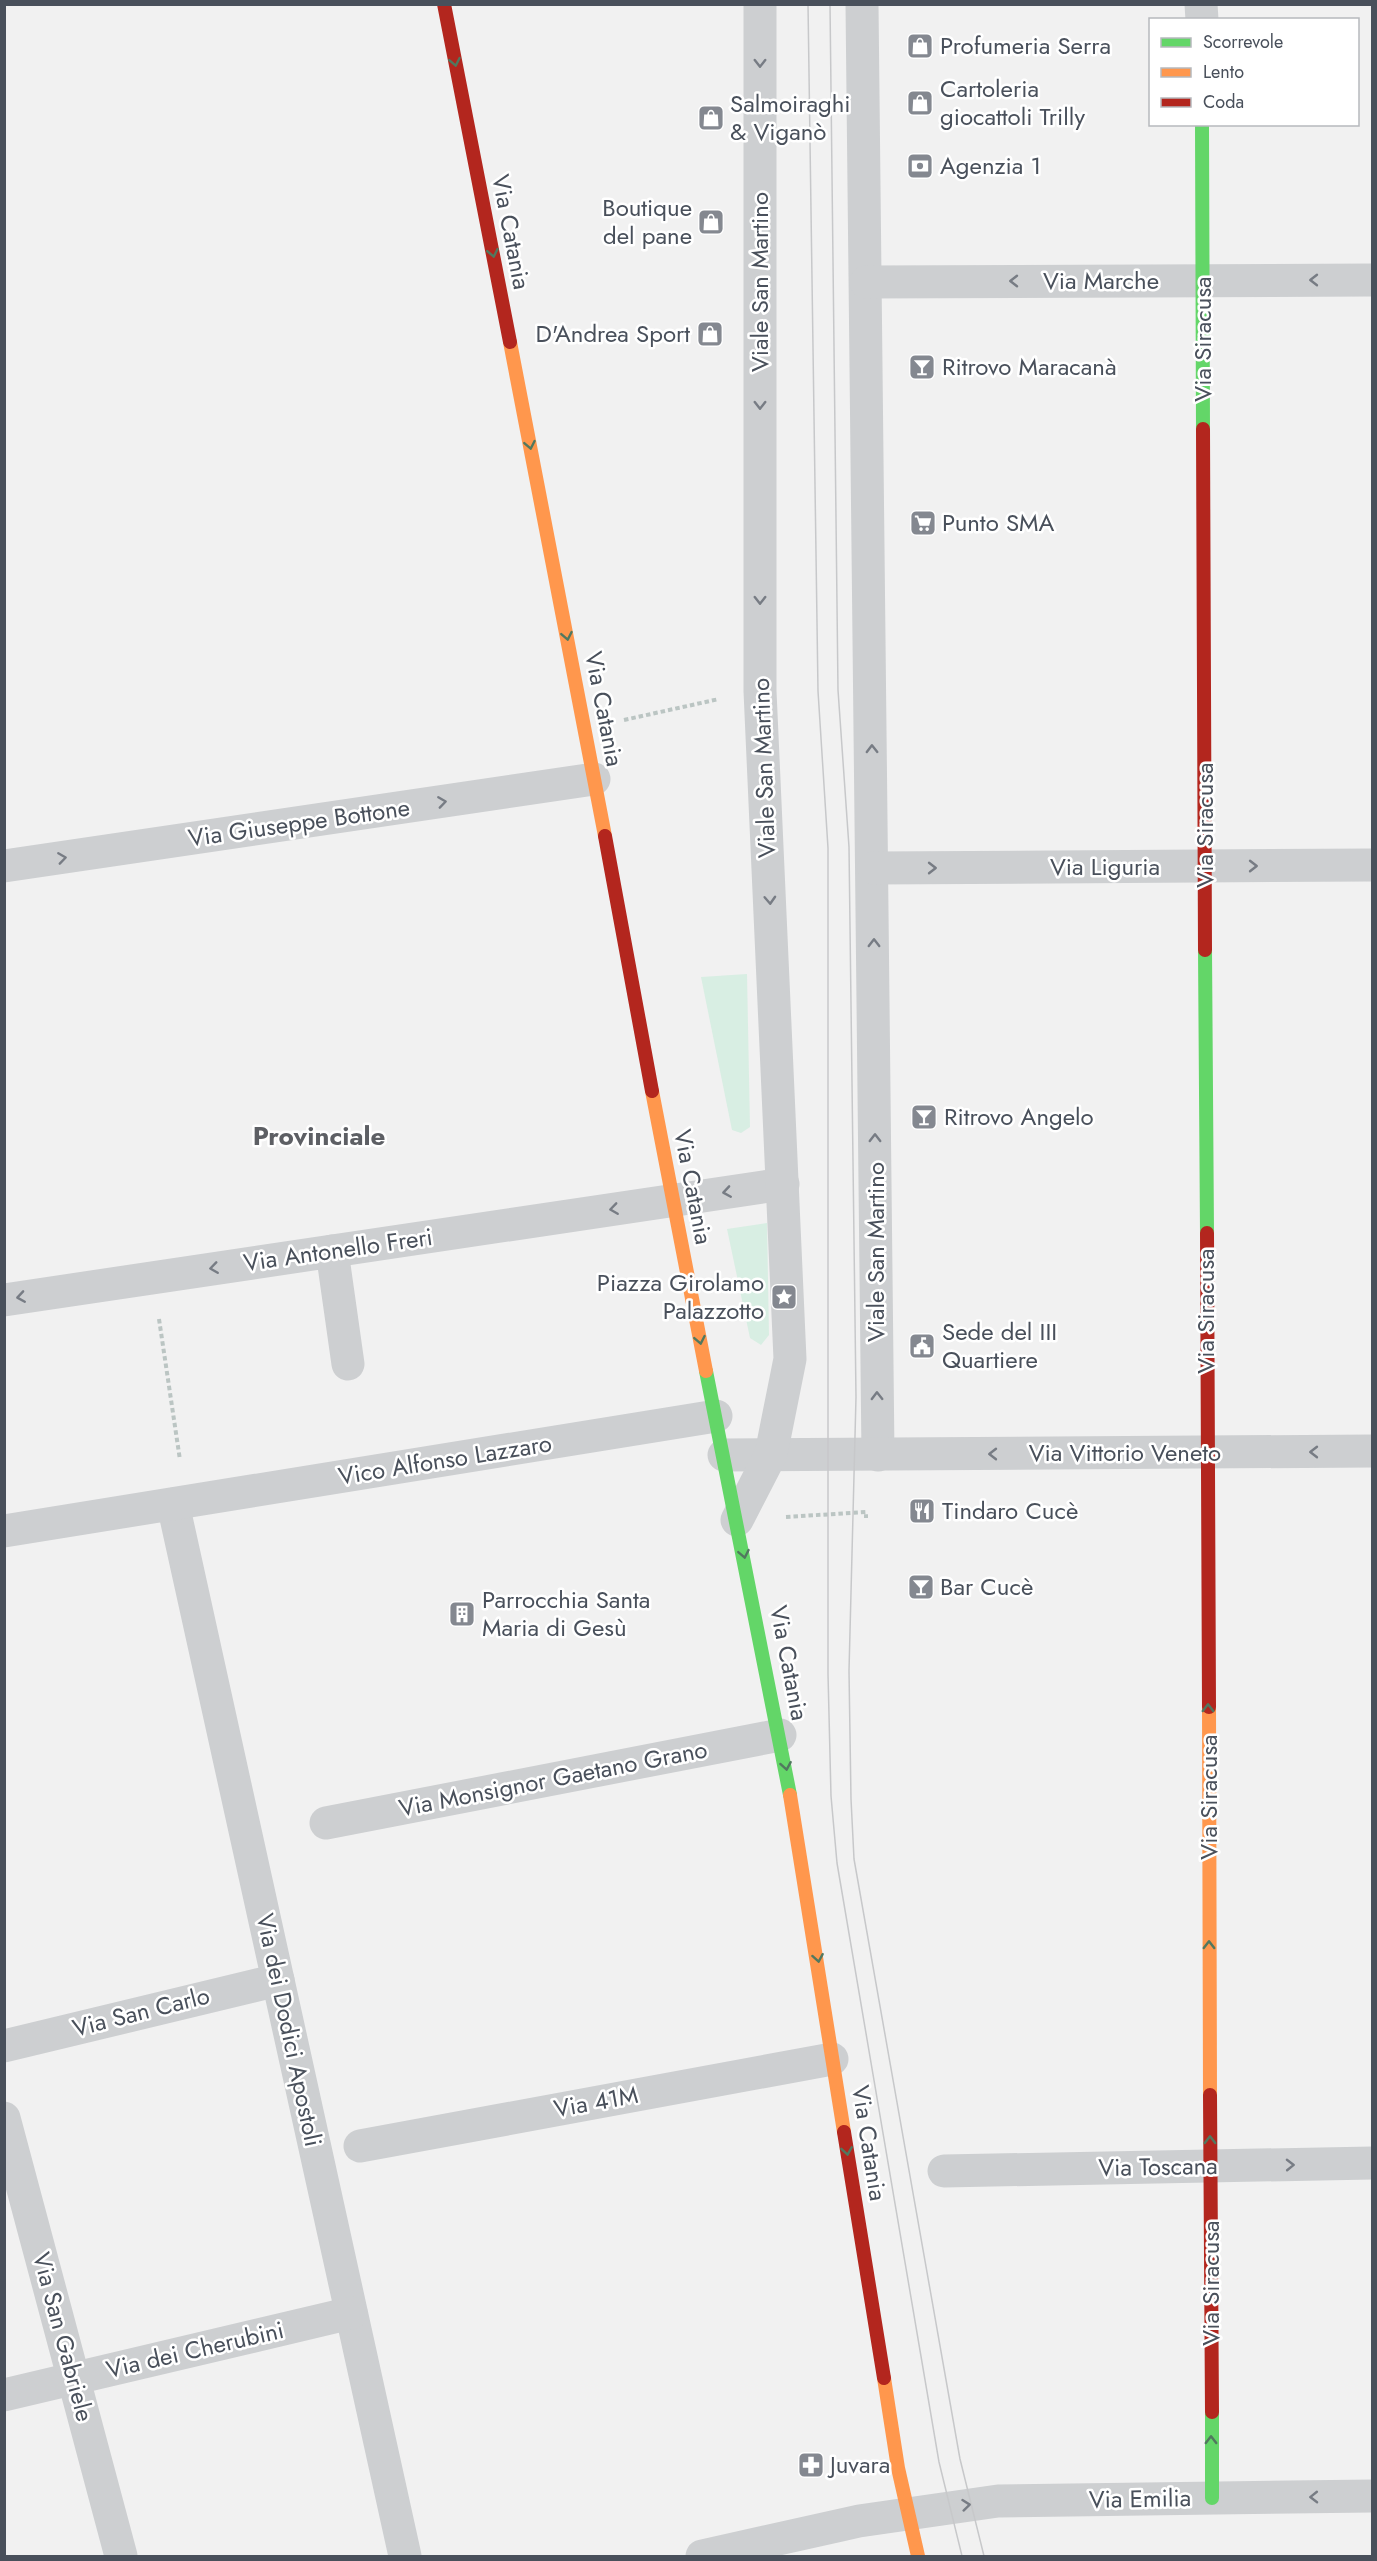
<svg xmlns="http://www.w3.org/2000/svg" width="1377" height="2561" font-family="Jost,sans-serif">
<style>
.green{fill:#d8eee3}
.lines{fill:none;stroke-linecap:round;stroke-linejoin:round}
.path{stroke:#bbc5c3;stroke-width:4;stroke-dasharray:4.5 3;stroke-linecap:butt}
.street{stroke:#cdcfd1;stroke-width:33}
.fast{stroke:#63d668;stroke-width:14}
.slow{stroke:#ff974d;stroke-width:14}
.jam{stroke:#b3261e;stroke-width:14}
.tram{stroke:#c7c8ca;stroke-width:1.5}
.oneway{stroke:#51785f}
.oneway2{stroke:#777c84}
.labels{text-anchor:middle;stroke-width:5;stroke-linejoin:round;paint-order:stroke}
.poi-label{font-size:24px;fill:#49505b;stroke:#fff;text-anchor:start}
.street-label{font-size:24px;fill:#49505b;stroke:#fff}
.neighbourhood-label{font-size:26px;font-weight:bold;fill:#5d5f64;stroke:#fff}
</style>
<rect width="100%" height="100%" fill="#f1f1f1"/>
<g class="green">
<polygon points="747,974 750,1127 741,1133 732,1130 701,977"/>
<polygon points="767,1223 769,1335 761,1345 750,1338 727,1229"/>
</g>
<g class="lines">
<g class="path">
<polyline points="624,720 719,699"/>
<polyline points="159,1319 180,1460"/>
<polyline points="786,1517 866,1512 866,1518"/>
</g>
<g class="street">
<polyline points="862,4 878,1455"/>
<polyline points="1201,4 1202,20"/>
<polyline points="866,282 1372,280"/>
<polyline points="4,866 594,779"/>
<polyline points="874,868 1372,865"/>
<polyline points="332,1251 348,1364"/>
<polyline points="4,1300 783,1184"/>
<polyline points="724,1455 1372,1451"/>
<polyline points="173,1504 405,2556"/>
<polyline points="737,1520 771,1454 790,1359 760,691 760,4"/>
<polyline points="4,1531 716,1416"/>
<polyline points="326,1823 780,1735"/>
<polyline points="4,2046 278,1980"/>
<polyline points="4,2118 121,2556"/>
<polyline points="360,2146 832,2059"/>
<polyline points="944,2171 1372,2163"/>
<polyline points="4,2395 351,2313"/>
<polyline points="702,2556 859,2521 998,2501 1372,2496"/>
</g>
<g class="fast">
<polyline points="1202,124 1203,429"/>
<polyline points="1205,950 1207,1233"/>
<polyline points="706,1371 790,1795"/>
<polyline points="1212,2412 1212,2498"/>
</g>
<g class="slow">
<polyline points="510,342 605,836"/>
<polyline points="652,1091 706,1371"/>
<polyline points="1209,1707 1210,2095"/>
<polyline points="790,1795 844,2132"/>
<polyline points="884,2378 898,2468 918,2556"/>
</g>
<g class="jam">
<polyline points="444,4 510,342"/>
<polyline points="1203,429 1205,950"/>
<polyline points="605,836 652,1091"/>
<polyline points="1207,1233 1209,1707"/>
<polyline points="1210,2095 1212,2412"/>
<polyline points="844,2132 884,2378"/>
</g>
<g class="tram">
<polyline points="808,4 818,691 828,848 828,1674 831,1796 837,1863 939,2462 962,2556"/>
<polyline points="830,4 838,690 849,847 856,1397 849,1671 851,1799 854,1859 960,2459 984,2556"/>
</g>
</g>
<defs><path id="oneway-chevron" d="M-2-3.5L2.5 0L-2 3.5" fill="none" stroke-width="1.6" stroke-linecap="round" stroke-linejoin="round" transform="scale(1.5)"/></defs>
<g class="oneway">
<use href="#oneway-chevron" transform="translate(455 62) rotate(79)"/>
<use href="#oneway-chevron" transform="translate(493 253) rotate(79)"/>
<use href="#oneway-chevron" transform="translate(530 445) rotate(79)"/>
<use href="#oneway-chevron" transform="translate(567 636) rotate(79)"/>
<use href="#oneway-chevron" transform="translate(700 1340) rotate(79)"/>
<use href="#oneway-chevron" transform="translate(744 1554) rotate(79)"/>
<use href="#oneway-chevron" transform="translate(1208 1708) rotate(-90)"/>
<use href="#oneway-chevron" transform="translate(786 1766) rotate(80)"/>
<use href="#oneway-chevron" transform="translate(1209 1945) rotate(-90)"/>
<use href="#oneway-chevron" transform="translate(818 1958) rotate(80)"/>
<use href="#oneway-chevron" transform="translate(1210 2140) rotate(-90)"/>
<use href="#oneway-chevron" transform="translate(847 2151) rotate(81)"/>
<use href="#oneway-chevron" transform="translate(1211 2440) rotate(-90)"/>
</g>
<g class="oneway2">
<use href="#oneway-chevron" transform="translate(760 63) rotate(90)"/>
<use href="#oneway-chevron" transform="translate(1314 280) rotate(180)"/>
<use href="#oneway-chevron" transform="translate(1014 281) rotate(180)"/>
<use href="#oneway-chevron" transform="translate(760 405) rotate(90)"/>
<use href="#oneway-chevron" transform="translate(760 600) rotate(90)"/>
<use href="#oneway-chevron" transform="translate(872 749) rotate(-91)"/>
<use href="#oneway-chevron" transform="translate(442 802) rotate(-8)"/>
<use href="#oneway-chevron" transform="translate(62 858) rotate(-8)"/>
<use href="#oneway-chevron" transform="translate(1253 866)"/>
<use href="#oneway-chevron" transform="translate(932 868)"/>
<use href="#oneway-chevron" transform="translate(770 900) rotate(87)"/>
<use href="#oneway-chevron" transform="translate(874 943) rotate(-90)"/>
<use href="#oneway-chevron" transform="translate(875 1138) rotate(-90)"/>
<use href="#oneway-chevron" transform="translate(727 1192) rotate(171)"/>
<use href="#oneway-chevron" transform="translate(614 1209) rotate(172)"/>
<use href="#oneway-chevron" transform="translate(214 1268) rotate(172)"/>
<use href="#oneway-chevron" transform="translate(21 1297) rotate(171)"/>
<use href="#oneway-chevron" transform="translate(877 1396) rotate(-91)"/>
<use href="#oneway-chevron" transform="translate(1314 1452) rotate(180)"/>
<use href="#oneway-chevron" transform="translate(993 1454) rotate(180)"/>
<use href="#oneway-chevron" transform="translate(1290 2165) rotate(-1)"/>
<use href="#oneway-chevron" transform="translate(1314 2497) rotate(179)"/>
<use href="#oneway-chevron" transform="translate(966 2505) rotate(-6)"/>
</g>
<defs>
<symbol id="shop-square" viewBox="-11 -11 22 22"><rect x="-9" y="-9" width="18" height="18" rx="4" fill="#848890" stroke="#fff"/><path d="M-5-2.5h2.3a2.7 3.5 0 0 1 5.4 0H5L5.5 6h-11ZM-1.5-2.5h3a1.5 2.3 0 0 0-3 0Z" fill="#fff"/></symbol>
<symbol id="bank-square" viewBox="-11 -11 22 22"><rect x="-9" y="-9" width="18" height="18" rx="4" fill="#848890" stroke="#fff"/><path d="M-6-4H6V4H-6ZM0-2.3a2.3 2.3 0 1 0 0 4.6a2.3 2.3 0 1 0 0-4.6Z" fill="#fff"/></symbol>
<symbol id="bar-square" viewBox="-11 -11 22 22"><rect x="-9" y="-9" width="18" height="18" rx="4" fill="#848890" stroke="#fff"/><path d="M-6-5H6L.8 .8V4.5H3.5V6h-7V4.5H-.8V.8Z" fill="#fff"/></symbol>
<symbol id="supermarket-square" viewBox="-11 -11 22 22"><rect x="-9" y="-9" width="18" height="18" rx="4" fill="#848890" stroke="#fff"/><path d="M-6-5.5h2.5l.6 2H6L4.5 2H-2.5L-4.4-4H-6ZM-1.5 3.2a1.3 1.3 0 1 0 .1 0ZM3 3.2a1.3 1.3 0 1 0 .1 0Z" fill="#fff"/></symbol>
<symbol id="sight-square" viewBox="-11 -11 22 22"><rect x="-9" y="-9" width="18" height="18" rx="4" fill="#848890" stroke="#fff"/><path d="M0-6L1.8-2.2L6-1.7L2.9 1.2L3.7 5.4L0 3.3L-3.7 5.4L-2.9 1.2L-6-1.7L-1.8-2.2Z" fill="#fff"/></symbol>
<symbol id="civic-square" viewBox="-11 -11 22 22"><rect x="-9" y="-9" width="18" height="18" rx="4" fill="#848890" stroke="#fff"/><path d="M-.6-6.5H3V-4.5H.6V-3L4-1V1h2V6H-6V1h2V-1L-.6-3ZM-1.2 2.5V6h2.4V2.5Z" fill="#fff"/></symbol>
<symbol id="restaurant-square" viewBox="-11 -11 22 22"><rect x="-9" y="-9" width="18" height="18" rx="4" fill="#848890" stroke="#fff"/><path d="M-5-6h1v4h1v-4h1v4h1v-4h1v5L-1.5 .5V6h-2V.5L-5-1ZM5-6V6H3V1.5H1.5Q1.5-4 5-6Z" fill="#fff"/></symbol>
<symbol id="building-square" viewBox="-11 -11 22 22"><rect x="-9" y="-9" width="18" height="18" rx="4" fill="#848890" stroke="#fff"/><path d="M-4-6H4V6H1V3H-1V6H-4ZM-2.5-4.3h1.7v1.8h-1.7ZM.8-4.3h1.7v1.8H.8ZM-2.5-1h1.7V.8h-1.7ZM.8-1h1.7V.8H.8Z" fill="#fff"/></symbol>
<symbol id="pharmacy-square" viewBox="-11 -11 22 22"><rect x="-9" y="-9" width="18" height="18" rx="4" fill="#848890" stroke="#fff"/><path d="M-2-6h4v4h4v4h-4v4h-4v-4h-4v-4h4Z" fill="#fff"/></symbol>
</defs>
<g fill-rule="evenodd">
<use href="#shop-square" x="905" y="31" width="30" height="30"/>
<use href="#shop-square" x="905" y="88" width="30" height="30"/>
<use href="#shop-square" x="696" y="103" width="30" height="30"/>
<use href="#bank-square" x="905" y="151" width="30" height="30"/>
<use href="#shop-square" x="696" y="207" width="30" height="30"/>
<use href="#shop-square" x="695" y="319" width="30" height="30"/>
<use href="#bar-square" x="907" y="352" width="30" height="30"/>
<use href="#supermarket-square" x="908" y="508" width="30" height="30"/>
<use href="#bar-square" x="909" y="1102" width="30" height="30"/>
<use href="#sight-square" x="769" y="1282" width="30" height="30"/>
<use href="#civic-square" x="907" y="1331" width="30" height="30"/>
<use href="#restaurant-square" x="907" y="1496" width="30" height="30"/>
<use href="#bar-square" x="906" y="1572" width="30" height="30"/>
<use href="#building-square" x="447" y="1599" width="30" height="30"/>
<use href="#pharmacy-square" x="796" y="2450" width="30" height="30"/>
</g>
<g class="labels">
<g class="poi-label">
<text x="940" y="54">Profumeria Serra</text>
<text x="940" y="97">Cartoleria<tspan x="940" dy="28">giocattoli Trilly</tspan></text>
<text x="730" y="112">Salmoiraghi<tspan x="730" dy="28">&amp; Viganò</tspan></text>
<text x="940" y="174">Agenzia 1</text>
<text x="692" y="216" text-anchor="end">Boutique<tspan x="692" dy="28">del pane</tspan></text>
<text x="690" y="342" text-anchor="end">D'Andrea Sport</text>
<text x="942" y="375">Ritrovo Maracanà</text>
<text x="942" y="531">Punto SMA</text>
<text x="944" y="1125">Ritrovo Angelo</text>
<text x="764" y="1291" text-anchor="end">Piazza Girolamo<tspan x="764" dy="28">Palazzotto</tspan></text>
<text x="942" y="1340">Sede del III<tspan x="942" dy="28">Quartiere</tspan></text>
<text x="942" y="1519">Tindaro Cucè</text>
<text x="940" y="1595">Bar Cucè</text>
<text x="482" y="1608">Parrocchia Santa<tspan x="482" dy="28">Maria di Gesù</tspan></text>
<text x="830" y="2473">Juvara</text>
</g>
<g class="street-label">
<text transform="translate(511 232) rotate(79)" y="8">Via Catania</text>
<text x="1101" y="289">Via Marche</text>
<text transform="translate(760 282) rotate(-90)" y="8">Viale San Martino</text>
<text transform="translate(1203 339) rotate(-90)" y="8">Via Siracusa</text>
<text transform="translate(604 709) rotate(79)" y="8">Via Catania</text>
<text transform="translate(764 768) rotate(-92)" y="8">Viale San Martino</text>
<text transform="translate(299 823) rotate(-8)" y="8">Via Giuseppe Bottone</text>
<text transform="translate(1205 825) rotate(-90)" y="8">Via Siracusa</text>
<text x="1105" y="875">Via Liguria</text>
<text transform="translate(693 1187) rotate(79)" y="8">Via Catania</text>
<text transform="translate(338 1250) rotate(-8)" y="8">Via Antonello Freri</text>
<text transform="translate(876 1252) rotate(-90)" y="8">Viale San Martino</text>
<text transform="translate(1206 1311) rotate(-90)" y="8">Via Siracusa</text>
<text x="1125" y="1461">Via Vittorio Veneto</text>
<text transform="translate(445 1460) rotate(-9)" y="8">Vico Alfonso Lazzaro</text>
<text transform="translate(789 1663) rotate(79)" y="8">Via Catania</text>
<text transform="translate(553 1779) rotate(-11)" y="8">Via Monsignor Gaetano Grano</text>
<text transform="translate(1209 1797) rotate(-90)" y="8">Via Siracusa</text>
<text transform="translate(141 2012) rotate(-14)" y="8">Via San Carlo</text>
<text transform="translate(289 2030) rotate(78)" y="8">Via dei Dodici Apostoli</text>
<text transform="translate(596 2102) rotate(-10)" y="8">Via 41M</text>
<text transform="translate(869 2143) rotate(81)" y="8">Via Catania</text>
<text transform="translate(1158 2167) rotate(-1)" y="8">Via Toscana</text>
<text transform="translate(1211 2283) rotate(-90)" y="8">Via Siracusa</text>
<text transform="translate(63 2337) rotate(75)" y="8">Via San Gabriele</text>
<text transform="translate(195 2350) rotate(-13)" y="8">Via dei Cherubini</text>
<text transform="translate(1140 2499) rotate(-1)" y="8">Via Emilia</text>
</g>
<g class="neighbourhood-label">
<text x="319" y="1145">Provinciale</text>
</g>
</g>
<rect width="1377" height="2561" fill="none" stroke="#49505b" stroke-width="12"/>
<rect x="1149" y="18" width="210" height="108" fill="#ffffff" stroke="#b6b9bd" stroke-width="1.5"/>
<rect x="1161" y="38" width="30" height="9" fill="#63d668" stroke="#b6b9bd" stroke-width="1.5"/>
<text x="1203" y="48" font-size="18" fill="#49505b">Scorrevole</text>
<rect x="1161" y="68" width="30" height="9" fill="#ff974d" stroke="#b6b9bd" stroke-width="1.5"/>
<text x="1203" y="78" font-size="18" fill="#49505b">Lento</text>
<rect x="1161" y="98" width="30" height="9" fill="#b3261e" stroke="#b6b9bd" stroke-width="1.5"/>
<text x="1203" y="108" font-size="18" fill="#49505b">Coda</text>
</svg>
